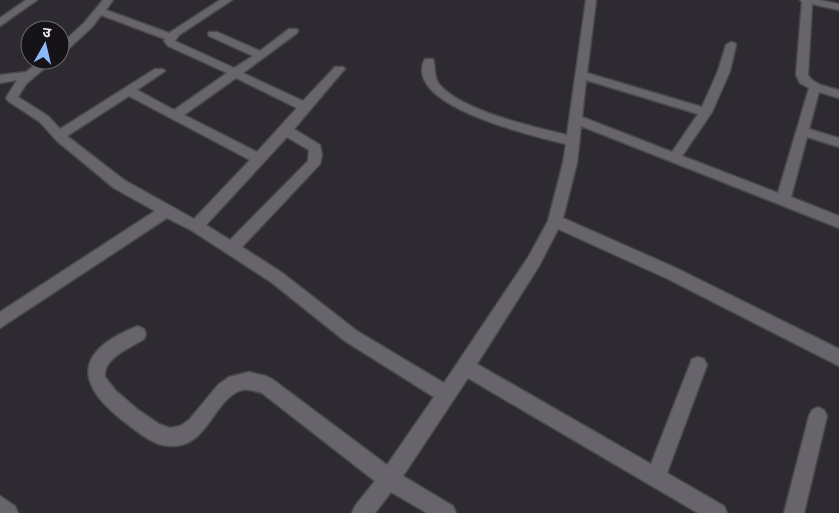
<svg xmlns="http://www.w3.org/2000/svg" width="839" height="513" font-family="'Public Sans','Noto Sans Devanagari',sans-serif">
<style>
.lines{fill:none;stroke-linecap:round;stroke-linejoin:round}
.minor-casing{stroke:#4a484d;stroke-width:3}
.minor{fill:#67646c;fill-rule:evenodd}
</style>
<rect width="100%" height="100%" fill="#2d2a31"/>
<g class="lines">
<defs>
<g id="minor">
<polygon points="26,0 37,0 0,26 0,18"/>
<path d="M 103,0 L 113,0 L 106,10 L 169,33 L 220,0 L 232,0 L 179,35 L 175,41 L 234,68 L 253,56 L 209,36 L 208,34 L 209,32 L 217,32 L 260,51 L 289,29 L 297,29 L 298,31 L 297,33 L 243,73 L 303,101 L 335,67 L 343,67 L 345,69 L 343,71 L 294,129 L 320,145 L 322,155 L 320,164 L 242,247 L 281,272 L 357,331 L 444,383 L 529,256 L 548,221 L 563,163 L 566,144 C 538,137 400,106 425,59 L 433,59 C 436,67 433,76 439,84 C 461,111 534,127 567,135 L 586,0 L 596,0 L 587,73 L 702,107 L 718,71 L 726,45 L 731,42 L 735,43 L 736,45 L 730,71 L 712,112 L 682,156 L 778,193 L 809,88 L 800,83 L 796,75 L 802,2 L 800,0 L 819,0 L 839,4 L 839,10 L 812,4 L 808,75 C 814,85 828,87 839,90 L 839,98 L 819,92 L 809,129 L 839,138 L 839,147 L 807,137 L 791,197 L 839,216 L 839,228 L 581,126 L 577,163 L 563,218 L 676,268 L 839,349 L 839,366 L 666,278 L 558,229 L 539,266 L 477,364 L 651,464 L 692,359 L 698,357 L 704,359 L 707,365 L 667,473 L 724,506 L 727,513 L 698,513 L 468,378 L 403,476 L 453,506 L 456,513 L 427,513 L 391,492 L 375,513 L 352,513 L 355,506 L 375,481 L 262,393 C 254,391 247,388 239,391 C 212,403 207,448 170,446 C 154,446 138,432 126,423 C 74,384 74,351 138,326 L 144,329 L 146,334 L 144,339 C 130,348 103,358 105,377 L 116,391 L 137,409 L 159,424 L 170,428 L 180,426 L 189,420 L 218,385 L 229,377 L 249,372 L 266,376 L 272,379 L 387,465 L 434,397 L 345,341 L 271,282 L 191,230 L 167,218 L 0,328 L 0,312 L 155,211 L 114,188 L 57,141 L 40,122 L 8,101 L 6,98 L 17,80 L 0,83 L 0,75 L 26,72 L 42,60 L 54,60 L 26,84 L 18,97 L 48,116 L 60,129 L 155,69 L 163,69 L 165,71 L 137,90 L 174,110 L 227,73 L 168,46 L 164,41 L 165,39 L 101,15 L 92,27 L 64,53 L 60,54 L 60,45 L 84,23 ZM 236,78 L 297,108 L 257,152 L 184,115 ZM 586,80 L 698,114 L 672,152 L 582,117 ZM 129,96 L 250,160 L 194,219 L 124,180 L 67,136 ZM 287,137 L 309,150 L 308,161 L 230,240 L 206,225 Z"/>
<polygon points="818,407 824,410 827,416 804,513 784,513 809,416 812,410"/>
<polygon points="0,496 15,506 18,513 0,513"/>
</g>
</defs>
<use href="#minor" class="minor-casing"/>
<use href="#minor" class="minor"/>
</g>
<g transform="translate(45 45) rotate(8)"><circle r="24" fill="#151317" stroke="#6d6b6f"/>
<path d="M0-4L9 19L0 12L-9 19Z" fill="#8bb9fc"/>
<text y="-8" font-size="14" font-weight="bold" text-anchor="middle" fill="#f0eef3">उ</text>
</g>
</svg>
